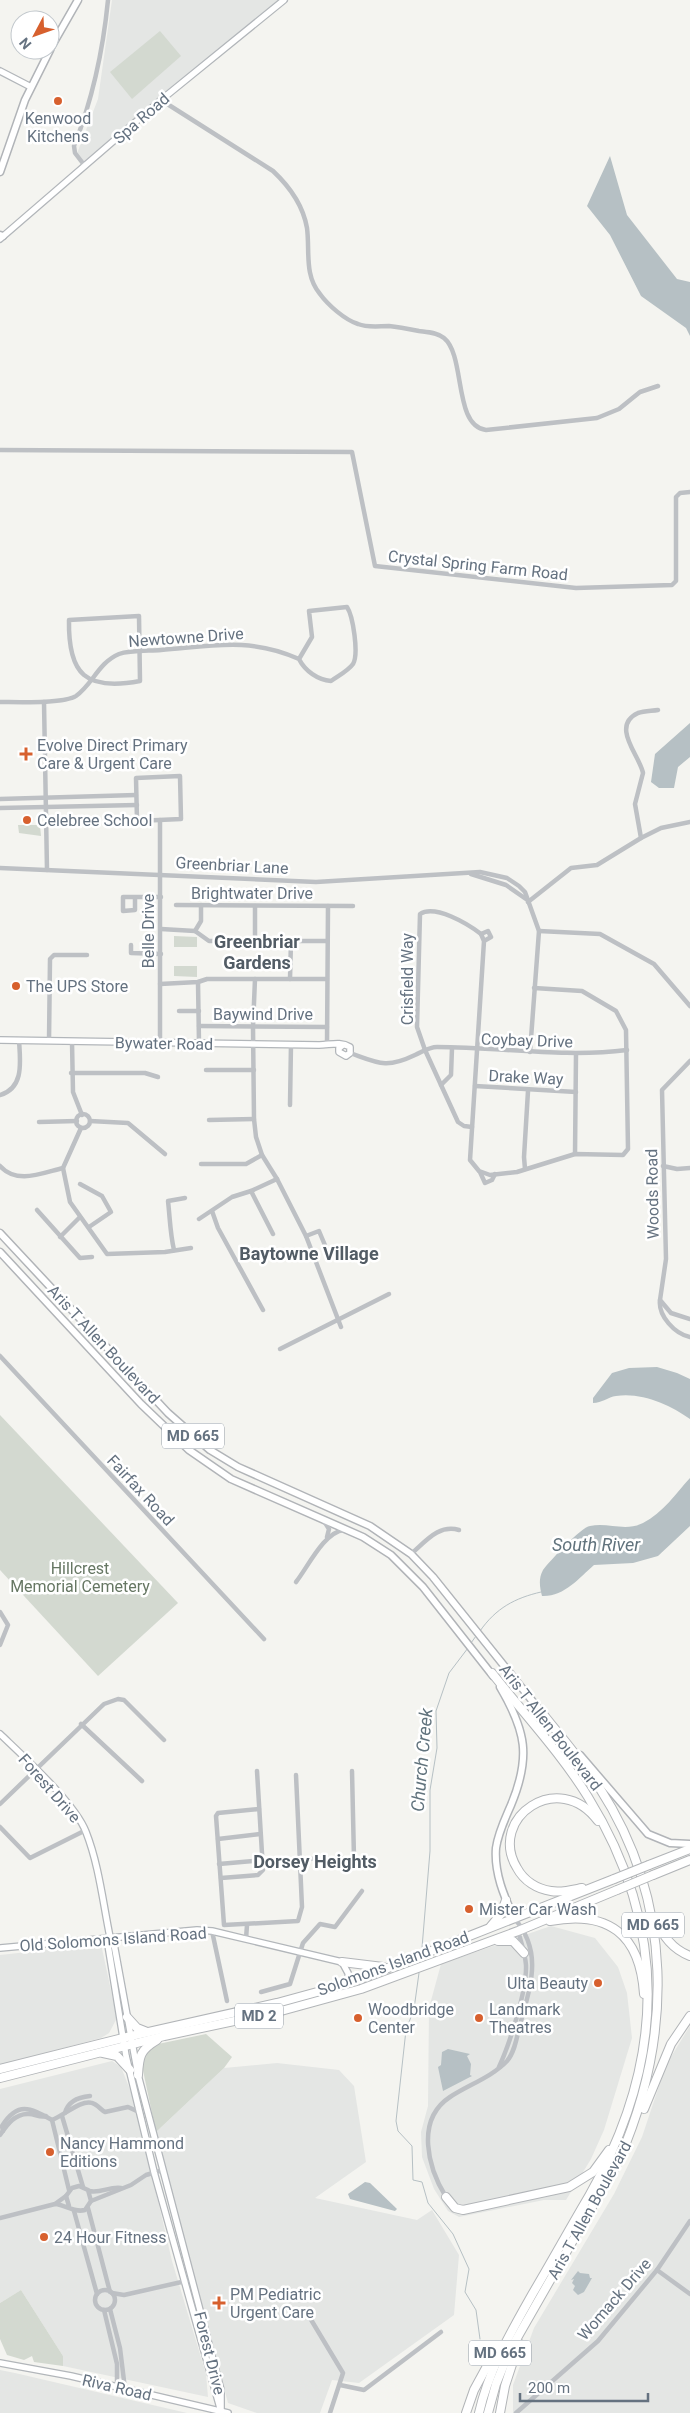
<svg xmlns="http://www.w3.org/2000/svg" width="690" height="2413" font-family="Roboto,sans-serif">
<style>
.built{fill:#e4e6e4}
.green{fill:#d3d9d0}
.water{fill:#b6c0c4}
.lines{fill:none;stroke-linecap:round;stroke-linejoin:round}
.stream{stroke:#b6c0c4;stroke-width:1}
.secondary-casing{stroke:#b2b6ba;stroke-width:8}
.primary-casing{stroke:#b1b4b8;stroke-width:9}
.highway-casing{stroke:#b2b5b8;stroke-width:10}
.street{stroke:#bdc0c4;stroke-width:4.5}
.secondary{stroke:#fff;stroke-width:5.5}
.primary{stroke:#fff;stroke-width:6}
.highway{stroke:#fff;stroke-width:8}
.highway-bridge-casing{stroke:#b2b5b8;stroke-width:10;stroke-linecap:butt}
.highway-bridge{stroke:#fff;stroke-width:8}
.poi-dot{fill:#d7602e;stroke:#fff;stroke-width:2}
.labels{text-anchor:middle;stroke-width:5;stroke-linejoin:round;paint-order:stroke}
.shield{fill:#fff;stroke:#939ca6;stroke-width:1}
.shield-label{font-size:15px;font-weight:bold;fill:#657280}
.poi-label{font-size:16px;fill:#657280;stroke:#fff;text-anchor:start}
.street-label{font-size:16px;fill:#657280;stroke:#fff}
.park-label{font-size:16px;fill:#667763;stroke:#fff}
.neighbourhood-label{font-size:18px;font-weight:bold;fill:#525c65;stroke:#fff}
.water-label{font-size:18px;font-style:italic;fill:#61737d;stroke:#fff}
</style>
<rect width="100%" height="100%" fill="#f4f4f0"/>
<g class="built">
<polygon points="112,0 280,0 84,164 79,162 76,156 98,99"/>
<polygon points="551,1926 595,1938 618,1967 627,1993 632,2038 604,2130 591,2159 566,2200 544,2200 459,2217 448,2211 434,2189 422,2157 421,2132 428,2106 429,2008 441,1964"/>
<polygon points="101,1944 117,2018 109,2033 101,2038 0,2065 0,1955"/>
<polygon points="690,2026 690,2413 513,2413 513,2385 534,2328 614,2194 642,2137 666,2065"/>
<polygon points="112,2061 121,2067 135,2102 172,2261 206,2374 208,2397 63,2366 63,2356 21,2290 0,2303 0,2089"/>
<polygon points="277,2063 339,2070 354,2086 366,2162 315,2198 417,2220 432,2210 459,2255 454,2315 359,2383 332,2380 320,2413 257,2413 228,2403 156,2132 224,2068"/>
<polygon points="0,2370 15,2373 187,2413 0,2413"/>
</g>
<g class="green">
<polygon points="160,31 181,56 132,99 110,72"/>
<polygon points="18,825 40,825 41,836 19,833"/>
<polygon points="174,936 197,937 197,947 174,947"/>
<polygon points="174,966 197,966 197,977 174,976"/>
<polygon points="0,1415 178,1603 98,1676 0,1570"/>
<polygon points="206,2034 232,2057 224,2068 156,2132 141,2061 149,2048 158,2044"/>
<polygon points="21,2290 63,2356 63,2366 34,2362 32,2356 24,2360 7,2355 0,2339 0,2303"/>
</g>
<g class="water">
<polygon points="610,156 627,215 677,279 690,282 690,336 686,328 641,296 610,235 587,206"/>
<polygon points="690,723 690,757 678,767 674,788 659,788 651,782 655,754"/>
<path d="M 657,1367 L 677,1373 L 690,1379 L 690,1419 C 670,1405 642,1392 616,1396 C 608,1397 602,1403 593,1403 L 593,1398 L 612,1373 L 629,1368 Z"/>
<path d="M 690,1478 L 690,1526 L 658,1556 L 633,1563 L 594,1565 C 579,1578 564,1597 542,1596 C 540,1588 538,1579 543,1570 C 549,1562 581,1527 590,1526 C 608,1522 625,1532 643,1523 C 663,1513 676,1493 690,1478 Z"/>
<polygon points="448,2049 470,2054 467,2056 471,2064 470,2075 472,2076 443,2091 438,2067 441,2065 442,2052"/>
<polygon points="365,2182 370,2183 397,2209 395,2211 350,2199 348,2194"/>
<polygon points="578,2271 580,2273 589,2274 590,2278 592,2278 584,2292 578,2295 573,2290 575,2286 572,2283 574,2279 571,2280"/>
</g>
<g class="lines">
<g class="stream">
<path d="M 480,1631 C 496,1608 515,1598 541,1592"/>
<polyline points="471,1643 476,1636"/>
<polyline points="422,1948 430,1851 430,1790 437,1748 436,1711 449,1673 468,1648"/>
<polyline points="419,1973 414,2009 406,2030 396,2121 398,2131 412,2146 413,2180 422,2182 428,2203 453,2234 469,2269 465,2292 476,2310 480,2339"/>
</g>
<defs>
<g id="secondary">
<polyline points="0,71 31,87"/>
<polyline points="0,239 161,100 284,0"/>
<path d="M 0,1040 L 319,1045 C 330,1045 340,1041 350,1047 L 350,1053 L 346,1056 L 339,1052 L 339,1048 L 343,1045"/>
<path d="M 0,1734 C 24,1757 75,1803 86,1832 C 99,1865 103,1903 110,1937 L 114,1944 L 138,2075 L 221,2390 L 221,2411"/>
<polyline points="110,1937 108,1945 126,2056 154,2172 220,2408"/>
<polyline points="0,1948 197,1930 212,1931 342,1962 348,1973 350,1983"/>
<polyline points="0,2363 71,2376 228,2413"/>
</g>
<g id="primary">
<polyline points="50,49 78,0"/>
<polyline points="0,172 25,100 50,50"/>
<polyline points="0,235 3,236"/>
<polyline points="0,1233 168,1413 210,1450 238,1467 370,1526 411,1554 433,1577 546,1718"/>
<polyline points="0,1252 141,1404 189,1450 231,1479 363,1537 391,1555 423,1587 493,1676"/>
<path d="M 500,1687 C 526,1731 531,1757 511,1805 C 505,1819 498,1833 496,1848 C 494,1873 504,1896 514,1918"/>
<polyline points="580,1755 648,1834 670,1843 690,1844"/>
</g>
<g id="highway">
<polyline points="649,1865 690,1849"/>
<polyline points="653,1875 690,1860"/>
<path d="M 582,1888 C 572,1890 561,1893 551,1891 C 537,1889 524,1881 517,1868 C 487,1818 559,1768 598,1821"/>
<path d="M 656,1918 C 662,1936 672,1949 690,1956"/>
<path d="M 550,1921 C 608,1910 640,1934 644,1994"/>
<polyline points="491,1926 501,1914 506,1900"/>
<polyline points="498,1941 513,1941 524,1953"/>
<polyline points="342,1962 383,1967"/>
<polyline points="127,2017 137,2028 147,2032"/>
<polyline points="103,2053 117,2056 130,2070"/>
<polyline points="0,2069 131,2036 277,2003 350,1983 614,1879"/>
<path d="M 138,2075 C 139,2056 140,2050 157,2040"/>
<polyline points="0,2078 164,2036 281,2011 361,1989 518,1931 617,1890"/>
<polyline points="644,2109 671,2044 690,2016"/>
<polyline points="446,2197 455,2208 463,2210 569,2187 593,2172 609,2150"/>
<polyline points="466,2413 474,2390 498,2346"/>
<path d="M 479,2413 C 489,2369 511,2332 533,2293 C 552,2261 570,2228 589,2196 C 665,2063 670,1930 588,1797 C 561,1753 524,1714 492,1673"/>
<path d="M 488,2413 L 496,2384 L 509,2352 L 619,2160 C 673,2036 674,1903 599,1787 C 582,1761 562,1738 543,1714"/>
<polyline points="500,2413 505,2386 519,2343"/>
</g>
</defs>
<use href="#secondary" class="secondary-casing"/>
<use href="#primary" class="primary-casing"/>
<use href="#highway" class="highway-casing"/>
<g class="street">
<path d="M 161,100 L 273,171 C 289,186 303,205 307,228 C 310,251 304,275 320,294 C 328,305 345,320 358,324 C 368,328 379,326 389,326 C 399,327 409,329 419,331 C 427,332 437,332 444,338 C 466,356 453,426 486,430 L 597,418 L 619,409 L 640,392 L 658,386"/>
<path d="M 85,166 L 75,153 L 74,146 C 93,98 103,51 108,0"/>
<polyline points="0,450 352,452 375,566 576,588 672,585 676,581 676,497 680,493 690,492"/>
<path d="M 139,616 L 140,681 C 86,691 68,675 69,620 Z"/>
<path d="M 0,702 C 16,702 64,704 76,696 C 93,684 98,663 119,654 C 130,650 148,651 161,650 C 212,646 250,637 299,659 C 305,671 318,680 331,681 C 338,676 348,671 353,664 C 359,654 353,616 347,607 L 309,611 L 312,637 L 299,659"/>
<polyline points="44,702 47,870"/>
<polygon points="180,776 181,819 137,821 136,778"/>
<polyline points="0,799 136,795"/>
<polyline points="0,808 137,805"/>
<path d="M 641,838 L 635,804 L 643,773 C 640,756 610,726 638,713 C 644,711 652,711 658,710"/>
<polyline points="0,868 316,882 480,872 507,878 519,886 525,892 539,931 530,1052"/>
<polyline points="471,874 506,885 526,899"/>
<polyline points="135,897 135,910 123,911 123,897 161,897"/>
<polyline points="528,902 571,868 597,865 641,838 661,828 690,822"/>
<polyline points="176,905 353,906"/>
<polyline points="255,906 255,941"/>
<polyline points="161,929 195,931 209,941 327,941"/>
<polyline points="195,931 201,921 201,905"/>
<polyline points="539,931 600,934 654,964 690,1006"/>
<polyline points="484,941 481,934 488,931 491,937 484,941 470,1160 479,1171 490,1175 517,1172 575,1154 623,1155 628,1149 626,1030 616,1011 582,991 534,988"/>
<polyline points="131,945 131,953 161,954"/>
<polyline points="255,979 253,1027 254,1119 256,1137 262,1155 277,1179 306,1236 341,1327"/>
<polyline points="290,979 291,941"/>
<polyline points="198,982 199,1043"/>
<polyline points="160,984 198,982 207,979 327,979"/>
<polyline points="179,1011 199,1011"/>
<polyline points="199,1026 327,1027"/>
<polyline points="49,1041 50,959 54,955 87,955"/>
<polyline points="72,1042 73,1092 82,1115"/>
<polyline points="160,1043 160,820"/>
<polyline points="327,1045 328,906"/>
<path d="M 350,1053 C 378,1063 386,1069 415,1055 C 422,1052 429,1047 437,1047 C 501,1047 563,1058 627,1050"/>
<polyline points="690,1061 662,1090 666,1259 660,1300 671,1313 690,1319"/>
<polyline points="206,1070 254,1070"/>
<polyline points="71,1073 145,1073 158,1077"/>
<polyline points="441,1085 451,1075 452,1048"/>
<polyline points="475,1086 576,1092"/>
<path d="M 0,1095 C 25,1088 20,1060 19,1040"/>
<polyline points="290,1105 291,1044"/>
<circle cx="83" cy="1121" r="7"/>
<polyline points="209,1120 254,1119"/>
<polyline points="90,1121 128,1123 165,1154"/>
<polyline points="39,1122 77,1121"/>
<path d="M 472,1127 L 464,1126 L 458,1122 L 425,1050 L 417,1027 L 420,914 C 435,904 468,924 481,934"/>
<polyline points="81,1128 63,1168 70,1202 107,1254 165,1252 191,1248"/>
<polyline points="575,1154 576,1054"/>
<polyline points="201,1164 246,1164 262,1155"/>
<path d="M 0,1166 C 17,1185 42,1173 63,1168"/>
<polyline points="663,1166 677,1169 690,1168"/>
<polyline points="525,1169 524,1157 528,1091"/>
<polyline points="480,1172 485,1183 492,1180 495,1174"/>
<polyline points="80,1184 102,1196 111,1212 89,1227"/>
<polyline points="251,1191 273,1234"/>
<polyline points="37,1210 80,1258 92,1257"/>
<polyline points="212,1211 218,1228 263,1310"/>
<polyline points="199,1219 232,1197 251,1191 277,1179"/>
<polyline points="306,1236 319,1231 327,1250"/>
<polyline points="60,1237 80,1217"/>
<path d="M 174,1250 C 170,1233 170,1218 168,1201 L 185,1198"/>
<path d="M 660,1300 C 658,1316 675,1334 690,1337"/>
<polyline points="280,1349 389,1294"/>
<polyline points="0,1356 264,1639"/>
<polyline points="324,1521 329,1529 327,1537"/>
<path d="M 411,1554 C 426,1541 439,1524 459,1530"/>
<path d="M 296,1582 C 308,1567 324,1532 344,1530"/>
<polyline points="0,1612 8,1625 0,1645"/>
<polyline points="81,1724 142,1781"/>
<polyline points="0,1804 104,1704 118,1699 124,1700 164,1740"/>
<polyline points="259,1809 218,1813 216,1816 224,1925 298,1921 302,1907 296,1775"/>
<polyline points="0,1827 30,1858 86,1830"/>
<polyline points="218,1839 260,1834"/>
<polyline points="300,1859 354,1858 352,1771"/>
<polyline points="219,1864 263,1860"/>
<polyline points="221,1878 258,1875 263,1870 257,1771"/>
<polyline points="212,1931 227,2001"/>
<polyline points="246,1939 247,1925"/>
<polyline points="261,1992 290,1984 303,1943 320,1924 335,1927 362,1891"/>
<path d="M 499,2067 C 510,2043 527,1990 526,1965 C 525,1953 521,1942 518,1931"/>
<path d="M 65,2113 C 68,2101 79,2097 90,2096"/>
<polyline points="62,2116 83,2187"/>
<polyline points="52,2120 69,2190"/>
<path d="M 3,2131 L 2,2126 C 18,2101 30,2108 52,2120 C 63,2116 82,2099 92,2103 C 97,2104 101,2110 105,2112 L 128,2107 L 139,2112"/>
<path d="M 0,2135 C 7,2125 15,2113 29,2114 C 35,2114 40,2118 46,2116"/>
<path d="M 89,2191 C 100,2194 110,2186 121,2188"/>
<path d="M 446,2197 C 428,2168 415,2120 450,2097 C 468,2085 492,2077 507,2061 C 515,2052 517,2036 520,2025 C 530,1987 544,1952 514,1918"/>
<polyline points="91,2201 131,2185 146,2175 163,2170"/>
<path d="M 55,2204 C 66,2205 74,2213 85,2210 L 91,2201 L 88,2190 L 79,2186 L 72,2188 L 66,2196 L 69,2206"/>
<polyline points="88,2208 110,2292"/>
<polyline points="74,2211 97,2294"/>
<polyline points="0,2218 55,2204 66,2196"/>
<polyline points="657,2270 690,2294"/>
<circle cx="105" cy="2300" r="10"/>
<polyline points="112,2293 124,2295 186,2281"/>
<polyline points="110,2309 120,2348 125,2389"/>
<polyline points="104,2310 117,2364 117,2387"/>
<polyline points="310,2318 343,2373 330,2413"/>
<polyline points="340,2385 364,2390 441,2332"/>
<polyline points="516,2413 598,2341 657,2270 690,2221"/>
</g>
<use href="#secondary" class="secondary"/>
<use href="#primary" class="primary"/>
<use href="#highway" class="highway"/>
<defs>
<g id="highway-bridge">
<polyline points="614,1879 649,1865"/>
<polyline points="617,1890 653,1875"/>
</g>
</defs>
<use href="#highway-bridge" class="highway-bridge-casing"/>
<use href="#highway-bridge" class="highway-bridge"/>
</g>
<g class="poi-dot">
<circle cx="58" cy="101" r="5"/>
<path d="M23.5 746.5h5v5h5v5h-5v5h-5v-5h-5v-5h5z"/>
<circle cx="27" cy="820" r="5"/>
<circle cx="16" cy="986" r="5"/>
<circle cx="469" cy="1909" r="5"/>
<circle cx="598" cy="1983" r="5"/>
<circle cx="358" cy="2018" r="5"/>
<circle cx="479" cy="2018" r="5"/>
<circle cx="50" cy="2152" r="5"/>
<circle cx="44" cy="2237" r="5"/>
<path d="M216.5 2295.5h5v5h5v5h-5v5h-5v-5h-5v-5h5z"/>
</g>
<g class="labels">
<g class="shield">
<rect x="162" y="1423.5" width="62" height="25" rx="4"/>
<rect x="622" y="1912.5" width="62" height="25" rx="4"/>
<rect x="235" y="2003.5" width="48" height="25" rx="4"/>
<rect x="469" y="2340.5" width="62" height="25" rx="4"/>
</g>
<g class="shield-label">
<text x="193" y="1441">MD 665</text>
<text x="653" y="1930">MD 665</text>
<text x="259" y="2021">MD 2</text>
<text x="500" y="2358">MD 665</text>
</g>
<g class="poi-label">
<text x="58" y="124" text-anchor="middle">Kenwood<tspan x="58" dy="18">Kitchens</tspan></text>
<text x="37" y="751">Evolve Direct Primary<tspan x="37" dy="18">Care &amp; Urgent Care</tspan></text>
<text x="37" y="826">Celebree School</text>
<text x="26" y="992">The UPS Store</text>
<text x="479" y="1915">Mister Car Wash</text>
<text x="588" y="1989" text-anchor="end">Ulta Beauty</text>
<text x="368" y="2015">Woodbridge<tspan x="368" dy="18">Center</tspan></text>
<text x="489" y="2015">Landmark<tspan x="489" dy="18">Theatres</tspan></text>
<text x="60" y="2149">Nancy Hammond<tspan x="60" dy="18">Editions</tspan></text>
<text x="54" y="2243">24 Hour Fitness</text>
<text x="230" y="2300">PM Pediatric<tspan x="230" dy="18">Urgent Care</tspan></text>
</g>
<g class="street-label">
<text transform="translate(141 118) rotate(-41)" y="6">Spa Road</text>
<text transform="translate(478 565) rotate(6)" y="6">Crystal Spring Farm Road</text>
<text transform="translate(186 637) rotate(-4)" y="6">Newtowne Drive</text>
<text transform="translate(232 865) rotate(3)" y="6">Greenbriar Lane</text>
<text x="252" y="899">Brightwater Drive</text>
<text transform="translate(148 931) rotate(-90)" y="6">Belle Drive</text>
<text transform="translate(407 979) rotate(-90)" y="6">Crisfield Way</text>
<text x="263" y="1020">Baywind Drive</text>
<text transform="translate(527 1040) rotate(2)" y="6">Coybay Drive</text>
<text transform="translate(164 1043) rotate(1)" y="6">Bywater Road</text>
<text transform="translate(526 1077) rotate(3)" y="6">Drake Way</text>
<text transform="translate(652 1194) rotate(-91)" y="6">Woods Road</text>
<text transform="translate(104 1344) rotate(47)" y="6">Aris T Allen Boulevard</text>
<text transform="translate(141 1490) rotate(47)" y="6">Fairfax Road</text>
<text transform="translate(551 1727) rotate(52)" y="6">Aris T Allen Boulevard</text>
<text transform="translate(50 1788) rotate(49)" y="6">Forest Drive</text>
<text transform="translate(113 1939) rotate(-4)" y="6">Old Solomons Island Road</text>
<text transform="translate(393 1963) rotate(-20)" y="6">Solomons Island Road</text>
<text transform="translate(589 2210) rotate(-61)" y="6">Aris T Allen Boulevard</text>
<text transform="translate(614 2299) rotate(-49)" y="6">Womack Drive</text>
<text transform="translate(210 2353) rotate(76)" y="6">Forest Drive</text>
<text transform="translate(117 2387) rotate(13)" y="6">Riva Road</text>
</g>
<g class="park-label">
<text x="80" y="1574">Hillcrest<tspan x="80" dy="18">Memorial Cemetery</tspan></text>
</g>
<g class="neighbourhood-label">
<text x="257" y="948">Greenbriar<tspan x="257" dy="21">Gardens</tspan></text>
<text x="309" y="1260">Baytowne Village</text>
<text x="315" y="1868">Dorsey Heights</text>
</g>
<g class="water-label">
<text x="596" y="1551">South River</text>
<text transform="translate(422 1760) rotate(-85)" y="6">Church Creek</text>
</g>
</g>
<g transform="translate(35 35) rotate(229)"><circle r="24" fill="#ffffff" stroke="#c1c7cc"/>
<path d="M0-4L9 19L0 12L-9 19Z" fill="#d7602e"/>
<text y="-8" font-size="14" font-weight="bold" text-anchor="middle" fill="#657280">N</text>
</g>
<path d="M520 2393v8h128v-8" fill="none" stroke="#657280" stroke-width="2.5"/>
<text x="528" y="2393" font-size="15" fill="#657280" stroke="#ffffff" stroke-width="4" paint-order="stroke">200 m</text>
</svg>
